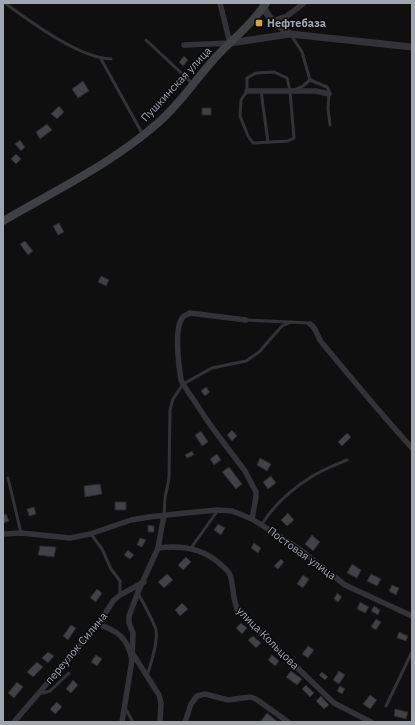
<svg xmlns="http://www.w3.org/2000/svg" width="415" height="725" font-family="'IBM Plex Sans',sans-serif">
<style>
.building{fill:#414245;stroke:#29292c}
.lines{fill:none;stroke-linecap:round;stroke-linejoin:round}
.service{stroke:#333337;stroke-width:3}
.minor{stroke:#333337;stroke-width:5.5}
.tertiary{stroke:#333337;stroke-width:7}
.secondary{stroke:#3f4044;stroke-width:8}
.poi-dot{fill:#daa23d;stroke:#0a0a0b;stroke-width:1.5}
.labels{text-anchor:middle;stroke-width:3;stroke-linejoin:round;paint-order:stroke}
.poi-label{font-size:11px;font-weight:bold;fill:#a2a6af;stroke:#0a0a0b;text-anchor:start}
.street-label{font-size:11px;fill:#a2a6af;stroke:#0a0a0b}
</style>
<rect width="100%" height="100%" fill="#0f0f10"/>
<g class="building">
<polygon points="184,56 188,60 183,66 179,62"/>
<polygon points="83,81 89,91 78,98 72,89"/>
<polygon points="59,106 64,112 57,119 51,114"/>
<rect x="202" y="108" width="9" height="7"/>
<polygon points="47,124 52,130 40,139 36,132"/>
<polygon points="20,140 25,147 21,151 15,144"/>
<polygon points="16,154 21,159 16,164 11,159"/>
<polygon points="59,223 64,232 58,235 53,226"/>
<polygon points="25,241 33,251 28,255 20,244"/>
<polygon points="101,276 109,280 106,286 98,282"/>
<polygon points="206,387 210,392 205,396 201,391"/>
<polygon points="232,430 237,436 232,441 227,435"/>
<polygon points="201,431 208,442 202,446 195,435"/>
<polygon points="347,433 351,437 342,446 338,442"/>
<polygon points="192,451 194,455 187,458 185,455"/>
<polygon points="217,454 221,460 214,465 210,459"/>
<polygon points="260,458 271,464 267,471 257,465"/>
<polygon points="229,467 242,484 236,489 222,472"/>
<polygon points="271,476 276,483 268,489 263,482"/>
<polygon points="100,484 102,494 85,497 84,486"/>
<rect x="115" y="502" width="11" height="8"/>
<polygon points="34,507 36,514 29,516 27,509"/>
<polygon points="288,513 294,520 287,526 281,520"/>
<polygon points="6,514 9,521 3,523 3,515"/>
<polygon points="218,524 225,528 221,535 214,530"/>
<polygon points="148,525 154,526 154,532 148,532"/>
<polygon points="312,535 320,542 313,551 305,544"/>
<polygon points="140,538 146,540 142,547 137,545"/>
<polygon points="254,543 261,548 258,553 251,548"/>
<polygon points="40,546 56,547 54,557 38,555"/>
<polygon points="128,550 134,555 130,559 124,555"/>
<polygon points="186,557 191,562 183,570 178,565"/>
<polygon points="281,559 284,562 278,569 274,566"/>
<polygon points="352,564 361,570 357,578 347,573"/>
<polygon points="167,574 173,580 164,588 158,582"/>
<polygon points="371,574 381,579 377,586 367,581"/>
<polygon points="303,575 309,579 303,588 297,584"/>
<polygon points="392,585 399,588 396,595 389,591"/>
<polygon points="97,589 102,593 96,602 90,598"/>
<polygon points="337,593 342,597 338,602 334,599"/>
<polygon points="360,602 369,607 365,613 357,609"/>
<polygon points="182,603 188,609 180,616 175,610"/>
<polygon points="374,606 380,610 378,615 371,611"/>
<polygon points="376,619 381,622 376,630 371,627"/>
<polygon points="241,623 247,628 242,634 236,628"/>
<polygon points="71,625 76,628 68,640 63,636"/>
<polygon points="399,632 408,636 406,641 397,638"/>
<polygon points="253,636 261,643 256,648 248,640"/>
<polygon points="308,646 314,650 308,658 302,654"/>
<polygon points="48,652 54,656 48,663 42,658"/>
<polygon points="96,655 102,659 97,666 91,662"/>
<polygon points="272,655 279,661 275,666 268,660"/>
<polygon points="37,662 43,667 33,677 27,672"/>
<polygon points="291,671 302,679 297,685 286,677"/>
<polygon points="339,671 345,675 339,684 333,680"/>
<polygon points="322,672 328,677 325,680 319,675"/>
<polygon points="73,680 78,685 71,693 66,689"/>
<polygon points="17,682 23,687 14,698 8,693"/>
<polygon points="306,685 314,693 310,697 302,689"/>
<polygon points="340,686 345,689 342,694 337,691"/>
<polygon points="370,695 377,700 370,709 363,704"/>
<polygon points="321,696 329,705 324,709 316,701"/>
<polygon points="57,702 62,707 55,714 50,709"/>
<polygon points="395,709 408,712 406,719 394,716"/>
<polygon points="267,713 278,722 260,722"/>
</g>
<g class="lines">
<g class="service">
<path d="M 5,3 C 31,22 79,58 111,59"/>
<polyline points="291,35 302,52 310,80 327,87 329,91 328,109 330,125"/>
<polyline points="146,40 193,84"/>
<polyline points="101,59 143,135"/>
<polygon points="274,72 287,78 290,91 294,138 288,141 253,143 248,136 240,116 241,100 247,91 247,78 256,73"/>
<polyline points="294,90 303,86 310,80"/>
<polyline points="261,91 268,142"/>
<polyline points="246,320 310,323"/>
<polyline points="8,478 21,533"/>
<polyline points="164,515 165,498 169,478 170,410 173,399 183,384 212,368 246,361 259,352 282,326 291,322"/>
<path d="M 262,524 C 274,505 292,489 311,477 C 322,470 335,465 347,460"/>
<polyline points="91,534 102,549 111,569 120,581 120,595"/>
<polyline points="191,548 218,510"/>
<path d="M 138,593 C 142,601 154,622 156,630 C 158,644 151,662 147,676"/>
<polyline points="39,694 50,691 69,673"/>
<polyline points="386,706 412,652"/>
<polyline points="125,708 133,722"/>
</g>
<g class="minor">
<polyline points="272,21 287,16 304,3"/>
<polyline points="184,45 230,43 220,3"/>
<polyline points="247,91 316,91 329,94"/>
<path d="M 246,320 L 190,313 C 189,314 185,315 184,316 C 173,325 179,367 181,380 L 183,384 L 211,426 L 245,471 L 256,492 L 256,497 L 252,519"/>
<path d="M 310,324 C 317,328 317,338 323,344 C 352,379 381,414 412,448"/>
<polyline points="3,534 21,533 70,538 90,534 131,520 149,517 185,513 218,510 232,511 252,519 298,548 345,585 412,616"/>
<path d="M 158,548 C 180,545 202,548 219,563 C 223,567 228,570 230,575 C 234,587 232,598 238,611 L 334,703 L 371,722"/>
<path d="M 98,624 C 118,631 128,638 132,660 L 122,722"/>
<polyline points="133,654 159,695 161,703 160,722"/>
<polyline points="132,660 133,633 129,623 129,616 138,592 158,548 164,515"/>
<polyline points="14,722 98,624 114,600 120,595 144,582"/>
<polyline points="185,722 191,704 197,696 205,694 228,700 250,697 256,699 288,722"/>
</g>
<g class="tertiary">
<polyline points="263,7 272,21 290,34 412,47"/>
<polyline points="230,43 290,34"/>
</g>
<path class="secondary" d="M 3,221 C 56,190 113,163 159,122 C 180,104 196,79 215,58 C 232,39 252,25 266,3"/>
</g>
<rect class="poi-dot" x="255" y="19" width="8" height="8" rx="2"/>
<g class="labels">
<g class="poi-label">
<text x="267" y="27">Нефтебаза</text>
</g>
<g class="street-label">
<text transform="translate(176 84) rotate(-47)" y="4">Пушкинская улица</text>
<text transform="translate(302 553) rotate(36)" y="4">Постовая улица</text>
<text transform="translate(268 638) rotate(45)" y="4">улица Кольцова</text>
<text transform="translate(76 648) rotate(-50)" y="4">переулок Силина</text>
</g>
</g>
<rect width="415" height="725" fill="none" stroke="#a2a6af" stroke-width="8"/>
</svg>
